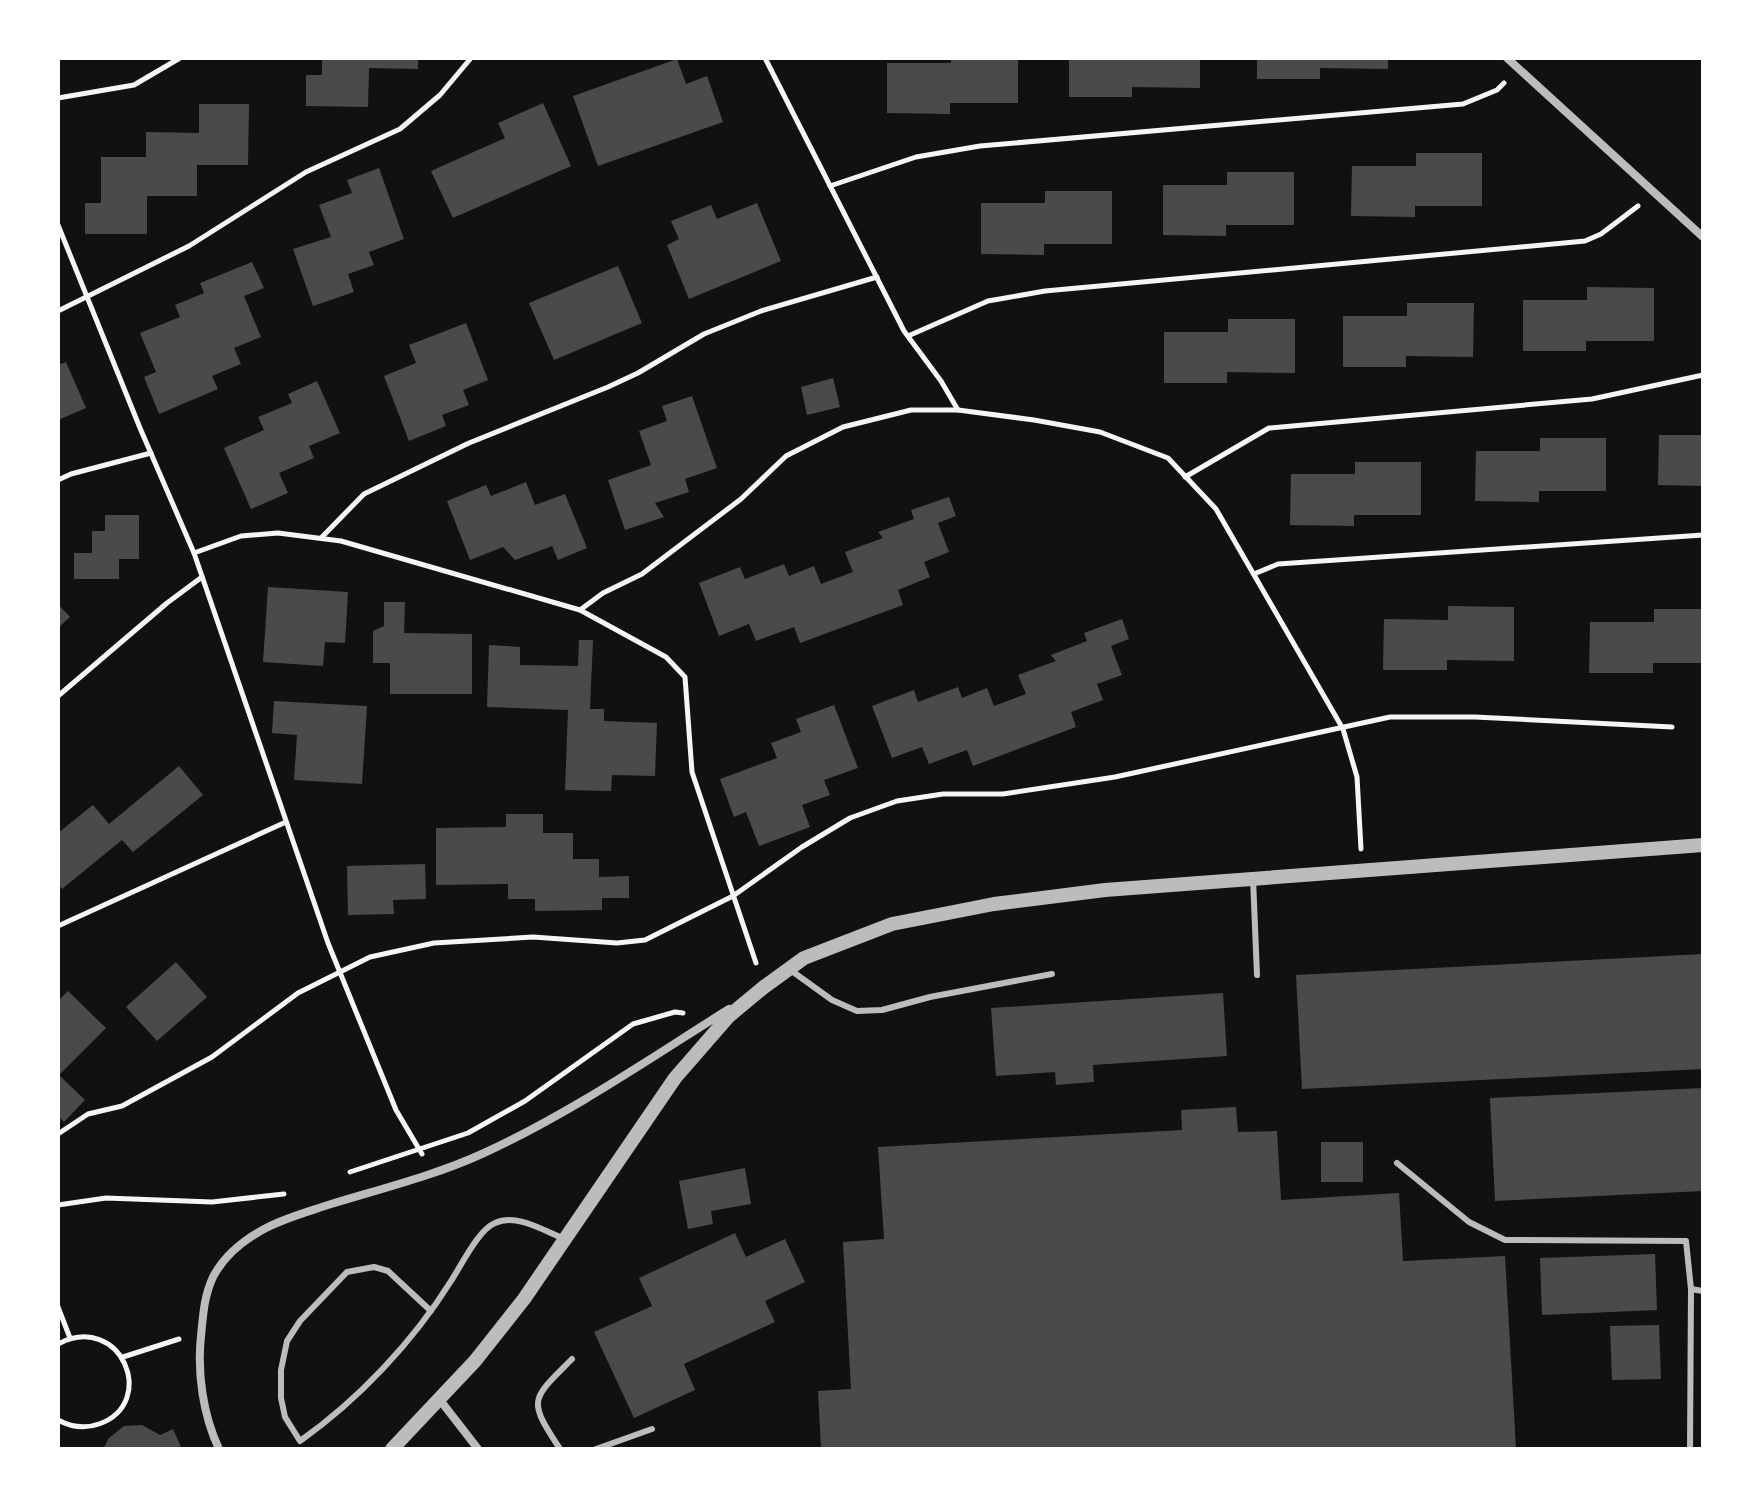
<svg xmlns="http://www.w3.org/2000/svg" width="1761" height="1507" font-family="Georgia,serif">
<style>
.building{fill:#4a4a4a}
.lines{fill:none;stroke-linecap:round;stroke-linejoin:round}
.path{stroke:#f5f5f5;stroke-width:5}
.service{stroke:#bcbcbc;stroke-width:6}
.minor{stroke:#bcbcbc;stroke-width:8}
.tertiary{stroke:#bcbcbc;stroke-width:14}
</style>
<rect width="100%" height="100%" fill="#111"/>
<g class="building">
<polygon points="322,58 418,58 418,69 369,68 368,107 306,106 306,75 322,75"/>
<polygon points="951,58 1018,58 1018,103 950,103 950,114 887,113 887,63 951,63"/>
<polygon points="1069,58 1200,58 1200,88 1132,87 1132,97 1069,97"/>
<polygon points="1257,58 1388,58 1388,69 1320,68 1320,79 1257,79"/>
<polygon points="677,59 686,84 707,76 723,122 598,166 573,96"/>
<polygon points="543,103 571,166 453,218 431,171 505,138 498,123"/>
<polygon points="199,104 249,104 248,165 197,165 197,196 147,196 147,234 85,234 85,203 101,203 101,157 146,157 146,132 199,133"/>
<polygon points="1416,153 1482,153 1482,206 1415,206 1415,217 1351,216 1352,166 1416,166"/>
<polygon points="379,168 404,239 369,252 374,265 348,274 354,292 313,306 293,249 331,237 319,205 352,193 347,180"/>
<polygon points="1227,172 1294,172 1294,225 1226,225 1226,236 1163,235 1163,185 1227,185"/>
<polygon points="1045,191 1112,191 1112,244 1044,244 1044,255 981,254 981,203 1045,203"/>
<polygon points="757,203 781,261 689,299 667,245 679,239 671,221 711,205 717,219"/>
<polygon points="252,262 264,288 244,296 261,337 234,348 241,364 212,376 218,389 159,414 144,377 156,372 140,333 180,317 175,305 204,293 200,283"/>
<polygon points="618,266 642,323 554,360 529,303"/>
<polygon points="1587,287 1654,288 1654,341 1586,341 1586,351 1523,351 1523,300 1587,300"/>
<polygon points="1407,303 1474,303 1473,357 1406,356 1406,367 1343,367 1343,316 1407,316"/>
<polygon points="1228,319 1295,319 1295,373 1227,372 1227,383 1164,383 1164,332 1228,332"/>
<polygon points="466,323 488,380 463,390 469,405 442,415 446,426 409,441 384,376 416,363 409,345"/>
<polygon points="66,362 86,408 58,420 58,365"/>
<polygon points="833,378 840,407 807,415 801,387"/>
<polygon points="317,381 340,433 309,446 314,458 279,473 288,493 251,509 224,448 264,430 258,417 292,403 288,394"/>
<polygon points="692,396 717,468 685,479 689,492 655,503 664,517 625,530 608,480 651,465 639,431 667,421 662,406"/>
<polygon points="1659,435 1703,435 1703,486 1658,485"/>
<polygon points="1540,438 1606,438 1606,491 1539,491 1539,502 1475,501 1476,451 1540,451"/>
<polygon points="1355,462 1421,462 1421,515 1354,515 1354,526 1290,525 1291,474 1355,474"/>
<polygon points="526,482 535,505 565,494 587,548 558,560 552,546 515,560 503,547 470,560 447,501 486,485 491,496"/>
<polygon points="949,497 956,516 938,523 949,552 924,562 930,577 898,590 903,605 800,643 794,627 756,641 749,624 719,636 699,583 740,567 745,579 784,564 789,576 814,566 821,584 853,572 845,552 883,538 878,532 914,519 911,510"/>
<polygon points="105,515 139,515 139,559 119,559 119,579 74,579 74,553 92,553 92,531 105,531"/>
<polygon points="268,587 348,592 345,643 325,642 323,666 263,662"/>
<polygon points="384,602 405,602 404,633 472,634 472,694 390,694 390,663 373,663 373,631 384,626"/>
<polygon points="58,604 70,617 58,628"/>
<polygon points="1448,606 1514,607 1514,661 1447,660 1447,670 1383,670 1384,619 1448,620"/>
<polygon points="1654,609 1703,609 1703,663 1653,663 1653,673 1589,673 1590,622 1654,622"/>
<polygon points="1122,619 1129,639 1111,646 1122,675 1097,684 1103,700 1071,712 1076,727 973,766 967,750 929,764 922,747 892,758 872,706 914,690 918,702 958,687 962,698 987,688 994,706 1026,694 1018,675 1056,661 1051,655 1087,641 1084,633"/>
<polygon points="579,640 593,640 590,709 604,709 604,721 657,723 655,776 612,775 611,791 565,790 568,710 487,707 489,645 520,647 520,665 578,666"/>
<polygon points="274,701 367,706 362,784 294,780 297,735 272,733"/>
<polygon points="834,705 858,768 824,780 830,795 802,805 810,827 759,846 746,812 734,817 720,779 777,758 771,743 801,732 796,719"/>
<polygon points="179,766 203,795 133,852 122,840 62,889 58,884 58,833 93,805 109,824"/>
<polygon points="506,814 543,814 543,833 573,833 573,859 599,859 599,877 629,876 629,898 602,898 602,910 535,911 535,899 508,899 508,884 436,885 436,828 506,827"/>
<polygon points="425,864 426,899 393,900 394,914 348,915 347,866"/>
<polygon points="1703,954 1703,1069 1302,1089 1296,975"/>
<polygon points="176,962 207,997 157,1041 126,1007"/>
<polygon points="68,991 106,1028 59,1075 85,1100 64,1122 58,1116 58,1001"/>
<polygon points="1223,993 1227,1056 1093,1065 1094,1082 1056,1085 1055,1072 996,1076 991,1008"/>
<polygon points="1703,1088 1703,1191 1495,1201 1490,1098"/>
<polygon points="1236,1107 1238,1132 1277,1131 1281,1200 1399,1193 1403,1261 1505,1256 1516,1449 821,1449 818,1391 851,1389 843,1242 884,1239 878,1147 1182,1130 1181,1110"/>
<rect x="1321" y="1142" width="42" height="40"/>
<polygon points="745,1168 751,1204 711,1211 713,1224 688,1229 679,1181"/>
<polygon points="735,1233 746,1257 785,1239 805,1282 765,1301 775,1322 684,1364 695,1390 634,1418 594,1332 652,1306 639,1278"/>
<polygon points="1655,1254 1657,1310 1542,1315 1540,1258"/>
<polygon points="1659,1325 1661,1379 1612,1380 1610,1326"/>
<polygon points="142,1425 160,1435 173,1429 182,1449 103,1449 109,1438 124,1426"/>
</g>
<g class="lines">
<g class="path">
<polyline points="765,58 904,331 941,381 958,410"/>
<polyline points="58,98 134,85 180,58"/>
<polyline points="830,186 916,157 980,146 1463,104 1497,90 1504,83"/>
<polyline points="58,225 140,428 194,553 328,943 396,1110 422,1154"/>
<polyline points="58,311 189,246 306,172 400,129 440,95 471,58"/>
<polyline points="908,336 988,301 1045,291 1585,241 1601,234 1638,206"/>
<polyline points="1185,477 1269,428 1592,399 1703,375"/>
<polyline points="58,480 71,474 151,453"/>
<polyline points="321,538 364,494 469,443 608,387 638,373 704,334 761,311 877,277"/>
<polyline points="194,553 241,536 278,533 341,541 580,610 666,657 685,677 692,772 756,963"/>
<polyline points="1254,574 1278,564 1703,535"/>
<polyline points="580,610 603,593 642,574 741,499 786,456 843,427 911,410 958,410 1034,420 1100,432 1168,458 1216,509 1343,729 1357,777 1361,849"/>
<polyline points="58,696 167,603 202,577"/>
<polyline points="58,926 286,822"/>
<polyline points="58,1134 88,1114 122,1106 212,1057 298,993 370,957 434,943 533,937 617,943 645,940 733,896 802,847 850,818 897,801 943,794 1003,794 1115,777 1390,717 1475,717 1672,727"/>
<polyline points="350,1172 468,1133 525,1101 633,1024 675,1012 683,1013"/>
<polyline points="58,1205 106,1198 212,1202 284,1194"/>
<polyline points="58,1307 70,1338"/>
<path d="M 58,1344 C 121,1311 159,1403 99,1424 C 85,1429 71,1427 58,1420"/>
<polyline points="123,1357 179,1339"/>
</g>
<g class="service">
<polyline points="1253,878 1257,975"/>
<polyline points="789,969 832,1000 857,1011 882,1010 930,997 1052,974"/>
<polyline points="1397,1163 1469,1222 1505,1240 1686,1241 1691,1289"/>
<path d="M 431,1311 L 388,1271 L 374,1267 L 347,1272 L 300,1321 L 287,1341 L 281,1370 L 281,1398 L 285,1417 L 300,1441 C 358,1400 413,1342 451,1281 C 461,1266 478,1230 495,1223 C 517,1213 544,1231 565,1239"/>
<path d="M 560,1449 C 527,1399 531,1400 572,1359"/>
<polyline points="596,1449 652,1429"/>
<polyline points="1690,1449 1691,1289 1703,1291"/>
</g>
<g class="minor">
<polyline points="1507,58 1703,237"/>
<polyline points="440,1400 478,1449"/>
<path d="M 219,1449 C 203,1415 197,1373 201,1336 C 203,1316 204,1296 213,1277 C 224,1256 245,1239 266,1228 C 285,1218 307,1212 328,1205 C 380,1189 434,1176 484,1153 C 571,1113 649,1059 729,1009"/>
</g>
<polyline class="tertiary" points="392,1449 475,1361 524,1299 675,1078 729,1016 764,987 804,958 892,924 994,904 1105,890 1703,845"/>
</g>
<rect width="1761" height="1507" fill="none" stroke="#ffffff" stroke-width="120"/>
</svg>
